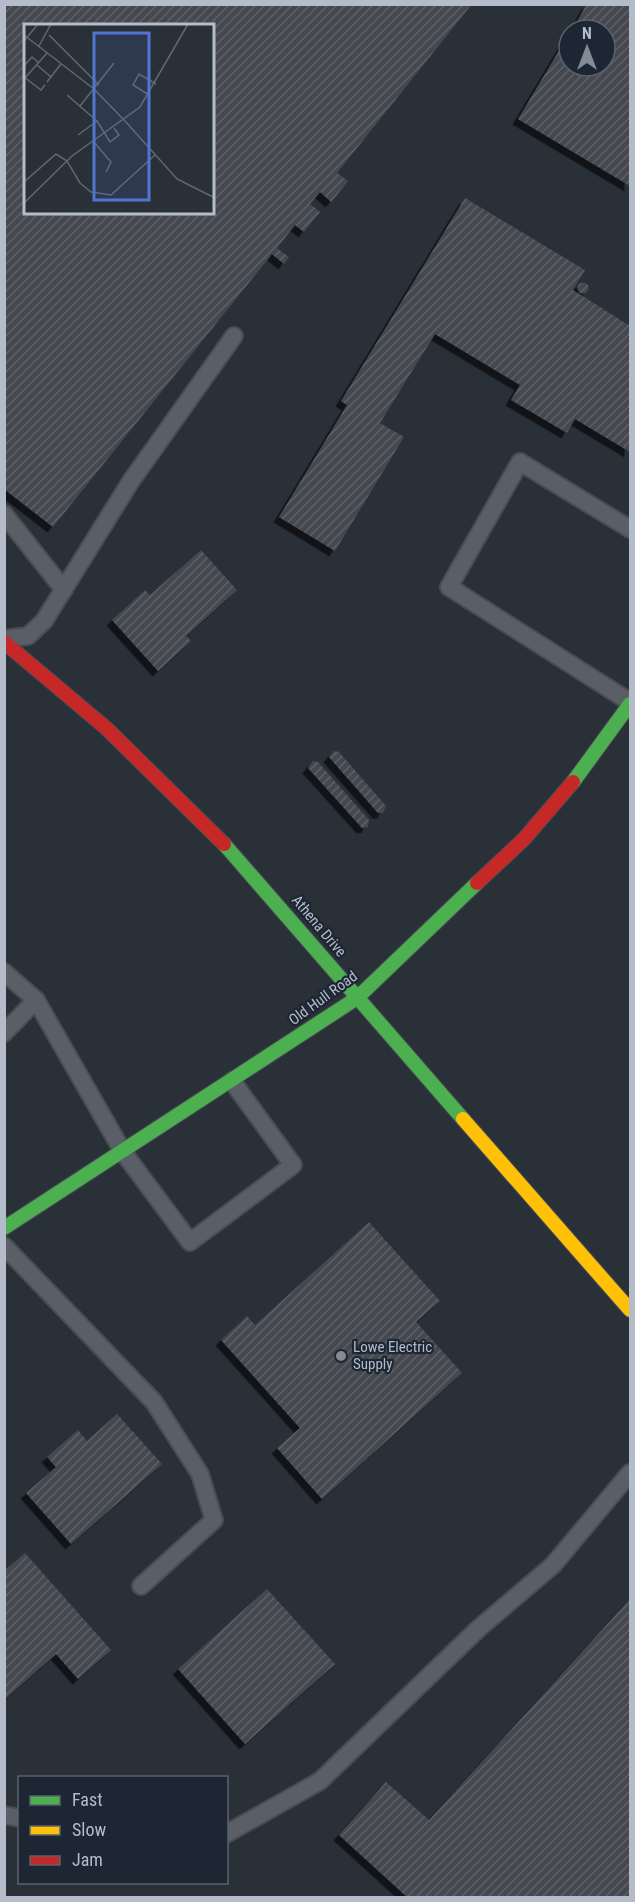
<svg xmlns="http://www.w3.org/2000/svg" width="635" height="1902" font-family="'Roboto Condensed',sans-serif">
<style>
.building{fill:url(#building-hatch);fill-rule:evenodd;filter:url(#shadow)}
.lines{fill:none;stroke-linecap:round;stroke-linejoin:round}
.lane-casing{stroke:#484c53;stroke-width:20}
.fast-casing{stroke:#484c53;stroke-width:16}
.slow-casing{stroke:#484c53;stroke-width:16}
.jam-casing{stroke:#484c53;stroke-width:16}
.lane{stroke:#5a5e66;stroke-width:16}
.fast{stroke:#4caf50;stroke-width:14}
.slow{stroke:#ffc107;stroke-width:14}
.jam{stroke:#c62828;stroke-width:14}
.poi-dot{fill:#848b96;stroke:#1d2633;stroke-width:2}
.labels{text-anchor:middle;stroke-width:4.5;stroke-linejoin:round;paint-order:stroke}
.street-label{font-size:15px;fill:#b4bcc9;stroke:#1d2633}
.poi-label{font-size:15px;fill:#b4bcc9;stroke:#1d2633;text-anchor:start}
.inset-road{fill:none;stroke:#616872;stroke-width:1.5}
.view{fill:#5274d3;fill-opacity:0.15;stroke:#5274d3;stroke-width:3}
.inset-edge{fill:none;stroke:#b4bcc9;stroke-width:3}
</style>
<defs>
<pattern id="building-hatch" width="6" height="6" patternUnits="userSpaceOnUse" patternTransform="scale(1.5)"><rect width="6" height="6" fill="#444950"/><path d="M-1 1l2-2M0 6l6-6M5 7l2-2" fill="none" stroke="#5d6168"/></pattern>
<filter id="shadow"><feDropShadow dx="-5.5" dy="5.5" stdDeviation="0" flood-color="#0009"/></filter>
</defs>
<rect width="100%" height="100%" fill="#2a3038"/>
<g class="building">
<path d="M 4,4 L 472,4 L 337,173 L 348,181 L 333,200 L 331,202 L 320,192 L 310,204 L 320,212 L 304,232 L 295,225 L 277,248 L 289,257 L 284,264 L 272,254 L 53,527 L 4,489 ZM 26,26 L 213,26 L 213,213 L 26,213 Z"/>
<polygon points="587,4 630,4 630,186 518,119 569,34 569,66 605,66 605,30 572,30"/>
<polygon points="465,198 585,270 573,290 630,326 630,452 575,419 567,433 511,400 520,385 435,334 380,423 404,437 335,551 279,517 347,405 341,401"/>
<circle cx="583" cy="288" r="5.5"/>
<polygon points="201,550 237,590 186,636 191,641 158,671 112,620 145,590 150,595"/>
<polygon points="334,751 339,752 386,806 383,813 378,813 329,757"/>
<polygon points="313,761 318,762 369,820 368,827 362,828 308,768"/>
<polygon points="369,1222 440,1301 416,1322 462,1373 322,1499 277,1448 300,1428 221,1340 247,1316 255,1325"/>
<polygon points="117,1414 162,1464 71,1544 26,1493 56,1467 47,1457 78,1430 87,1441"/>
<polygon points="25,1553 111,1650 78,1679 56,1654 4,1700 4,1571"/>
<polygon points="267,1589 335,1664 245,1744 178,1669"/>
<polygon points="630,1599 630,1898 408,1898 339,1835 386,1782 429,1820"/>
</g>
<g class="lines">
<defs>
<g id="lane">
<polyline points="4,514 64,590"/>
<polyline points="630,529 520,462 449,587 630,702"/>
<polyline points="4,639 28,636 44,621 131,481 234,336"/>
<polyline points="4,972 36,1000 123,1152 190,1242 293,1165 232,1081"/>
<polyline points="4,1033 36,1000"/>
<polyline points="4,1246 154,1402 200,1474 214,1520 141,1586"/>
<polyline points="4,1815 20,1818"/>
<polyline points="226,1834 320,1781 478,1629 553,1565 630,1473"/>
</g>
<g id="fast">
<polyline points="573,782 630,704"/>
<polyline points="224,844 463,1119"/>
<polyline points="4,1228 357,998 477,883"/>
</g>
<polyline id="slow" points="463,1119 630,1310"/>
<g id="jam">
<polyline points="4,642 106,728 224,844"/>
<polyline points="477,883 524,839 573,782"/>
</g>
</defs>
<use href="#lane" class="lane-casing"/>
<use href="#fast" class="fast-casing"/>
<use href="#slow" class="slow-casing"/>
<use href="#jam" class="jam-casing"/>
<use href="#lane" class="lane"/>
<use href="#fast" class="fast"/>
<use href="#slow" class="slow"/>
<use href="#jam" class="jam"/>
</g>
<circle class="poi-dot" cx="341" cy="1356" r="6"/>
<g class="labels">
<g class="street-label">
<text transform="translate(319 926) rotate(50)" y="5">Athena Drive</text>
<text transform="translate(323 998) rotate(-36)" y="5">Old Hull Road</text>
</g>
<g class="poi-label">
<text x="353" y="1352">Lowe Electric<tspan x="353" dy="17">Supply</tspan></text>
</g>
</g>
<g transform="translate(24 24)">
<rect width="190" height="190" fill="#2a3038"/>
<path class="inset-road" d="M 0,11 L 70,65 L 101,97M 25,11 L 75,61M 0,17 L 14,0M 15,22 L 27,0M 13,41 L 27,53M 0,42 L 8,33 L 15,39M 0,53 L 17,66 L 21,61M 1,54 L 23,29M 23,58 L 37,40M 43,71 L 73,97 L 86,118 L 95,111 L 90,104M 125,71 L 109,61 L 115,50 L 132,60M 56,82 L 90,39M 101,97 L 153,155 L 191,174M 54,111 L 73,97M 69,117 L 87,138 L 82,148M 0,158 L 32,130 L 43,137 L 56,159 L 67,168 L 87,171 L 131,131M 0,179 L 48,132 L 116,83 L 164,0"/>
<path class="view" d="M 70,9 L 125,9 L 125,176 L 70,176 Z"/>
<rect width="190" height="190" class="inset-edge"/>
</g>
<rect width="635" height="1902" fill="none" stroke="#b4bcc9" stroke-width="12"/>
<rect x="18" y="1776" width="210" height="108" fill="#1d2633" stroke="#59626f" stroke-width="1.5"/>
<rect x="30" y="1796" width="30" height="9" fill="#4caf50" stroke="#59626f" stroke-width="1.5"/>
<text x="72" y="1806" font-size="18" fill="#b4bcc9">Fast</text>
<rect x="30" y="1826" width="30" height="9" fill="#ffc107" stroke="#59626f" stroke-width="1.5"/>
<text x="72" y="1836" font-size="18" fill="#b4bcc9">Slow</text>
<rect x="30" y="1856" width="30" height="9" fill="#c62828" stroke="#59626f" stroke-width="1.5"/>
<text x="72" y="1866" font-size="18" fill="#b4bcc9">Jam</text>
<g transform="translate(587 48)"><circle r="28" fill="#1d2633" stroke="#59626f" stroke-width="1.5"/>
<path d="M0-4.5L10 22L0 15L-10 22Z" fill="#848b96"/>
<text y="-9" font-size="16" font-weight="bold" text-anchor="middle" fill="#b4bcc9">N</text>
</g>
</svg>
